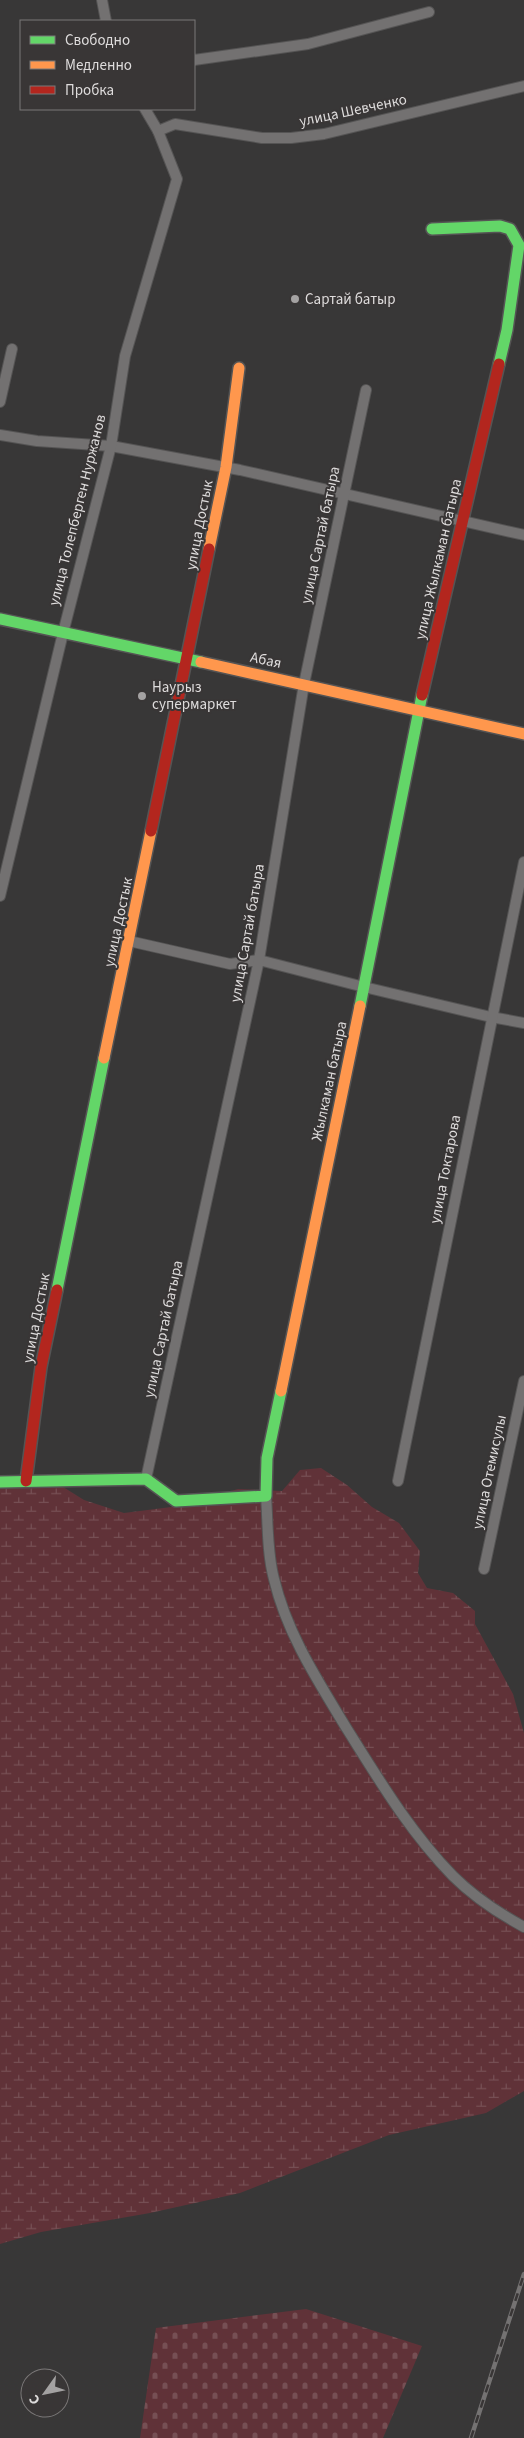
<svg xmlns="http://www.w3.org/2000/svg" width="524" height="2438" font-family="'Source Sans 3',sans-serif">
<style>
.wetland{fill:url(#wetland-marsh)}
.cemetery{fill:url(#cemetery-stones)}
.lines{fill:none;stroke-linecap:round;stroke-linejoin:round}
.street-casing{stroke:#555454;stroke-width:12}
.fast-casing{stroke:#555454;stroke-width:14}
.slow-casing{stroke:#555454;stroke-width:14}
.jam-casing{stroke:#555454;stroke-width:14}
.street{stroke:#737171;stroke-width:10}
.fast{stroke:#63d668;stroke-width:11}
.slow{stroke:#ff974d;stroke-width:11}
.jam{stroke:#b3261e;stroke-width:11}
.rail-casing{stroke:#747272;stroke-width:4.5}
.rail{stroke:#393636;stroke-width:2.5;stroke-dasharray:8;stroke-linecap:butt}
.poi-dot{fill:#a4a2a2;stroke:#393636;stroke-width:2}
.labels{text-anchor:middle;stroke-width:4;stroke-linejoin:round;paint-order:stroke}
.street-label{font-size:15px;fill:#dedcdc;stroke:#393636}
.poi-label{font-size:15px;fill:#dedcdc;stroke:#393636;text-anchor:start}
</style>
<defs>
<pattern id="wetland-marsh" width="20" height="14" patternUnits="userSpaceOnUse" patternTransform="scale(1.25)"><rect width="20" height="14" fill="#603238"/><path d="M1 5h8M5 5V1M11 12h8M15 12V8" fill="none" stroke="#764f54"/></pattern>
<pattern id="cemetery-stones" width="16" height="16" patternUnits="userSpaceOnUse" patternTransform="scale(1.25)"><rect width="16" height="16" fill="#603238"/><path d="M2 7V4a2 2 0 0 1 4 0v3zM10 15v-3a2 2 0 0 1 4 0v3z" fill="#764f54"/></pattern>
</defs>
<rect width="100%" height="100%" fill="#383737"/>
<polygon class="wetland" points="321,1468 347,1485 372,1507 399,1523 420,1551 418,1573 427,1588 453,1593 475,1611 475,1624 513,1694 524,1733 524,2091 486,2113 389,2135 240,2193 150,2213 41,2232 0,2244 0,1486 52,1480 84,1500 124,1513 179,1506 238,1489 282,1491 300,1470"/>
<polygon class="cemetery" points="306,2309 422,2346 383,2438 140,2438 156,2328"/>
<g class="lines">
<defs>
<g id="street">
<polyline points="102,0 106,21"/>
<polyline points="194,60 308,44 429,12"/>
<polyline points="158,131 175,124 262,138 291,138 324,134 524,86"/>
<polyline points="0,402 12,349"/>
<polyline points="0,435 37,441 111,446 240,470 524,535"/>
<polyline points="0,896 63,633 111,446 125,356 177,179 158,131 145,109"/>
<polyline points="129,941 230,964 259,960 364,987 491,1017 524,1023"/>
<polyline points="146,1479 259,960 304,684 366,390"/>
<polyline points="398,1481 524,862"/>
<path d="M 266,1496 C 268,1523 267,1553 274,1579 C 287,1634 318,1681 347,1729 C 379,1780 410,1832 453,1876 C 473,1896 500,1914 524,1927"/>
<polyline points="484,1569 524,1381"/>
</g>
<g id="fast">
<polyline points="432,229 500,226 510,229 519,245 507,330 499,364"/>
<polyline points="0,619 201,662"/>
<polyline points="360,1006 422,695"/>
<polyline points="57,1290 104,1058"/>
<polyline points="0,1482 146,1479 176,1501 266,1496 267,1458 281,1391"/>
</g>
<g id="slow">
<polyline points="209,549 226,467 239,368"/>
<polyline points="201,662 524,734"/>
<polyline points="104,1058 151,831"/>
<polyline points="281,1391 360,1006"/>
</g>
<g id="jam">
<polyline points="422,695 499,364"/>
<polyline points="151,831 209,549"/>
<polyline points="26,1481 41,1367 57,1290"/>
</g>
</defs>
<use href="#street" class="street-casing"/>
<use href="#fast" class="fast-casing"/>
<use href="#slow" class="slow-casing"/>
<use href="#jam" class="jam-casing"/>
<use href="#street" class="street"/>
<use href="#fast" class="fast"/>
<use href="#slow" class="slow"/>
<use href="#jam" class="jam"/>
<defs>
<polyline id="rail" points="471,2438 524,2274"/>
</defs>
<use href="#rail" class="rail-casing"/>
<use href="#rail" class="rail"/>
</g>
<g class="poi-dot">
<circle cx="295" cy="299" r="5"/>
<circle cx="142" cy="696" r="5"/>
</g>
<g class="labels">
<g class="street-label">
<text transform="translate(353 110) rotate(-12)" y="5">улица Шевченко</text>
<text transform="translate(77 510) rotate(-76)" y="5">улица Толепберген Нуржанов</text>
<text transform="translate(199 525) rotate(-79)" y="5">улица Достык</text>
<text transform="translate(320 535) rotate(-78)" y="5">улица Сартай батыра</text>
<text transform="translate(438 559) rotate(-77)" y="5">улица Жылкаман батыра</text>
<text transform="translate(266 660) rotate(12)" y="5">Абая</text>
<text transform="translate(118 922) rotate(-78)" y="5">улица Достык</text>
<text transform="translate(247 933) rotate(-80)" y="5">улица Сартай батыра</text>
<text transform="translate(329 1081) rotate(-78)" y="5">Жылкаман батыра</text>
<text transform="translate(445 1169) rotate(-79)" y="5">улица Токтарова</text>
<text transform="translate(36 1318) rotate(-79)" y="5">улица Достык</text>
<text transform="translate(163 1329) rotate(-78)" y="5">улица Сартай батыра</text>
<text transform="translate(489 1472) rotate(-78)" y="5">улица Отемисулы</text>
</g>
<g class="poi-label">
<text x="305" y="304">Сартай батыр</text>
<text x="152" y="692">Наурыз<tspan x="152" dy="17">супермаркет</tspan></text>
</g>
</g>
<rect x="20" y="20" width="175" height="90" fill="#393636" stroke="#7b7878"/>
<rect x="30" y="36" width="25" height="8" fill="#63d668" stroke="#7b7878"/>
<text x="65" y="45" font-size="15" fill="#dedcdc">Свободно</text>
<rect x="30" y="61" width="25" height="8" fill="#ff974d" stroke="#7b7878"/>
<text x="65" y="70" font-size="15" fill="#dedcdc">Медленно</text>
<rect x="30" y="86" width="25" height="8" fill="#b3261e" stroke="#7b7878"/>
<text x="65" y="95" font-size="15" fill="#dedcdc">Пробка</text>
<g transform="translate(45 2393) rotate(237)"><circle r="24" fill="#393636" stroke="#7b7878"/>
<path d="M0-4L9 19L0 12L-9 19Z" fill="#a4a2a2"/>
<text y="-8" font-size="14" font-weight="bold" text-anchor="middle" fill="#dedcdc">С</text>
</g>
</svg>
